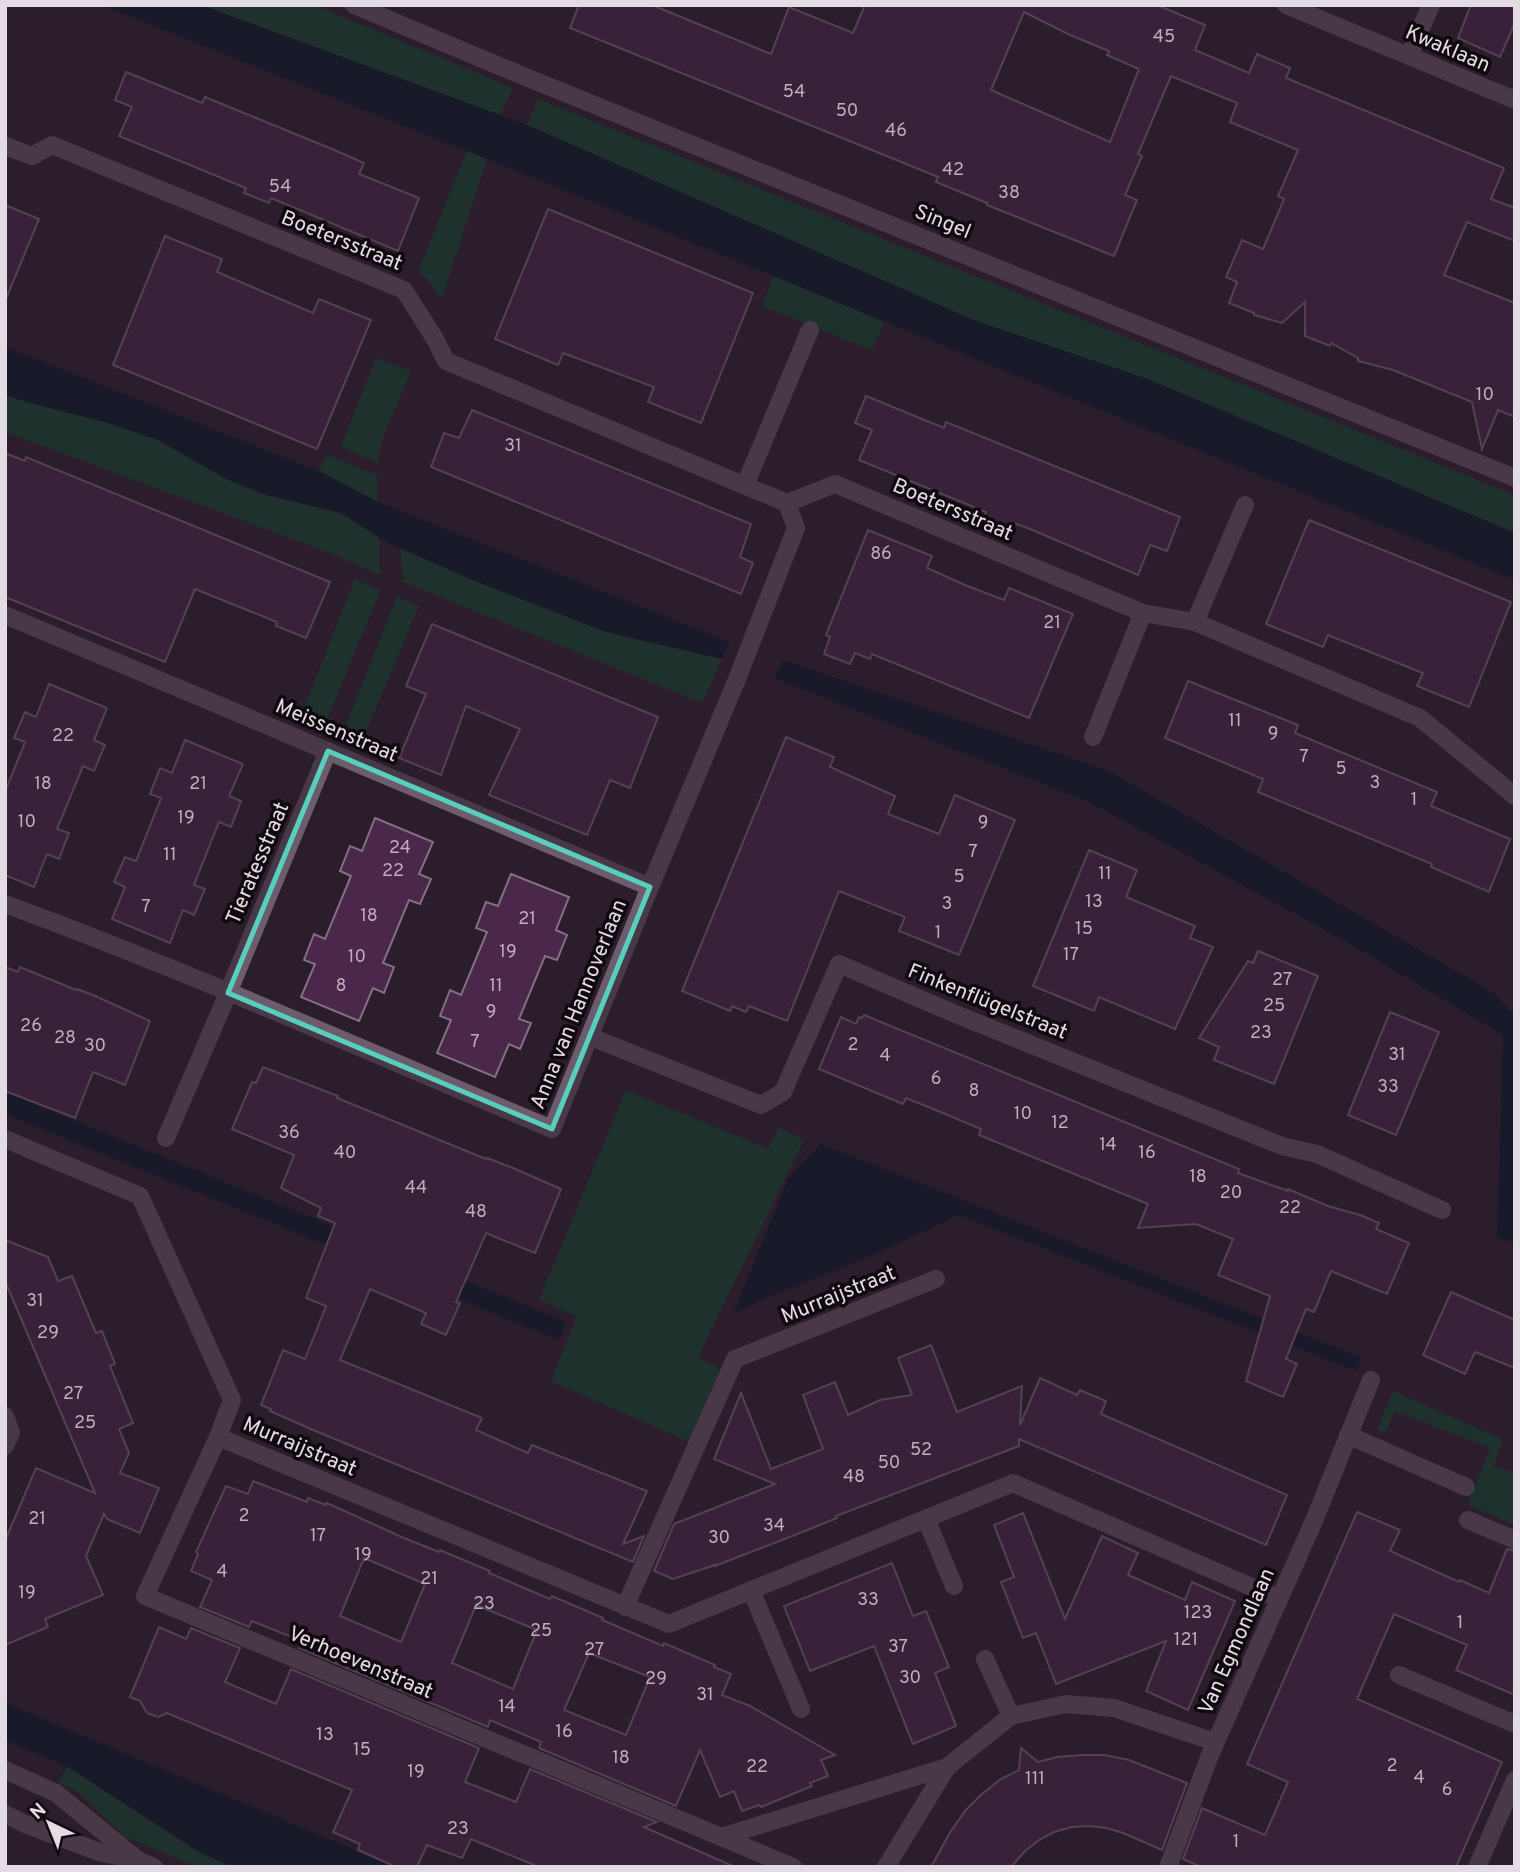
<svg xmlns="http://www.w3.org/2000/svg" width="1520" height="1872" font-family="Overpass,sans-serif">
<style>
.green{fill:#0f4a2f}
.water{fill:#001527}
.building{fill:#4c274c;stroke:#827181;stroke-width:2;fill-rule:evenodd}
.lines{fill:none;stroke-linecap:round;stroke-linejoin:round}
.lane{stroke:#6d5c6c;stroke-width:18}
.street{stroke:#6d5c6c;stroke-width:18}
.marked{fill:none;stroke:#58cebf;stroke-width:5;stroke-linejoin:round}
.labels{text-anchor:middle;stroke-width:7;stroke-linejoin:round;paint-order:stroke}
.number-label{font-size:18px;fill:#bfaebe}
.street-label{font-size:21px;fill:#e5dbe4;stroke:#100a10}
</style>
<rect width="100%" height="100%" fill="#2b1d2b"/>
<g class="green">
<polygon points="201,5 314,5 513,88 500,115"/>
<polygon points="538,99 1515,495 1515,533 1145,378 976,321 527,125"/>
<polygon points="467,151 487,159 443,295 438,296 427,279 418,272"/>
<polygon points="774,276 884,322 872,350 762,306"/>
<polygon points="376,358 411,371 382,440 378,463 341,447"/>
<polygon points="5,395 30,403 105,422 158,440 226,479 266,495 341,513 379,537 380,575 325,551 5,432"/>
<polygon points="327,455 377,475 378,502 319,471"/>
<polygon points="400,548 470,579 606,632 722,659 702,703 403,582"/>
<polygon points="355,579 380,591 323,729 299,721"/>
<polygon points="397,597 419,606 361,743 342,735"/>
<polygon points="626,1090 768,1149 779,1127 804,1140 698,1357 720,1369 689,1442 551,1381 577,1316 539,1300"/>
<polygon points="1393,1391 1503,1440 1493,1467 1515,1472 1515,1525 1468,1505 1490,1448 1395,1411 1385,1433 1377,1430"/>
<polygon points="68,1767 199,1852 233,1867 197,1867 124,1836 78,1792 58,1782"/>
</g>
<g class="water">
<polygon points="102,5 201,5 527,125 976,321 1145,378 1515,533 1515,580 510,168"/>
<polygon points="5,347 319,471 378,502 729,642 722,659 606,632 470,579 400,548 386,542 341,513 266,495 226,479 158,440 105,422 30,403 5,395"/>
<polygon points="783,660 1109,771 1494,993 1515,1016 1515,1244 1497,1237 1503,1035 1345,941 1089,802 774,678"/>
<polygon points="5,1092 566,1322 559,1340 5,1114"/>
<polygon points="821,1144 1362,1358 1356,1371 959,1215 875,1254 765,1298 733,1314 788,1179"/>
<polygon points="5,1703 396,1867 233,1867 199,1852 68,1767 5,1740"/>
</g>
<g class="building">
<path d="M 579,5 L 652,5 L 771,54 L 789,7 L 853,33 L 865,5 L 1157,5 L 1205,25 L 1195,50 L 1249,73 L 1257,54 L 1290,68 L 1286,78 L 1504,168 L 1491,199 L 1515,208 L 1515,241 L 1467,222 L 1444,275 L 1515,303 L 1515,417 L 1498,410 L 1482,449 L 1472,402 L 1393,370 L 1358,361 L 1358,358 L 1331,343 L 1330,346 L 1305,336 L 1305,302 L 1282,323 L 1254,315 L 1254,313 L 1229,303 L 1237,282 L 1226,277 L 1242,240 L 1263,249 L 1284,199 L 1278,196 L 1298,150 L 1230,122 L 1237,103 L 1171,76 L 1138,154 L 1142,156 L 1125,195 L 1137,200 L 1114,256 L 987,205 L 987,203 L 936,182 L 938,177 L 899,161 L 570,28 ZM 1024,12 L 1070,35 L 1109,51 L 1107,55 L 1139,69 L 1110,142 L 991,90 Z"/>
<polygon points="1471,5 1515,5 1515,23 1500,57 1458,38"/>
<polygon points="126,72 202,103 205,97 332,149 364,163 359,174 419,198 398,251 271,198 269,203 244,193 246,188 119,136 132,107 115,100"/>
<polygon points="5,205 39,219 6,299 5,299"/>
<polygon points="548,209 753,293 701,423 648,402 654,387 563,353 558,365 495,339"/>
<polygon points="165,236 222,259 217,272 313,313 319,299 371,320 317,449 113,365"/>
<polygon points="866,396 944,428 946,422 1180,517 1167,551 1150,545 1138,575 1030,529 1011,522 1009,527 984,517 986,512 859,460 872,430 855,423"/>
<polygon points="472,410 751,524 740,557 753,563 741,594 431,467 444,433 459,438"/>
<polygon points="5,453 25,461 26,457 330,582 306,638 276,626 277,622 195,589 165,662 5,597"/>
<polygon points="1309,520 1511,602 1469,707 1417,686 1423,673 1328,635 1323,647 1266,624"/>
<polygon points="868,530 932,556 927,568 965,585 1004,600 1009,588 1073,614 1029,718 872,654 870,659 855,653 850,664 824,654 830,637 826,635"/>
<polygon points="432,624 658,717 630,788 610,780 587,835 489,795 520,729 466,706 441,775 399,758 426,694 406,686"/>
<polygon points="1188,681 1298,725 1295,733 1437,792 1431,806 1510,839 1489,892 1431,867 1432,864 1258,792 1263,779 1165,738"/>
<polygon points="49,684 107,708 94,740 105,745 94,771 83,766 57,829 69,833 59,859 47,854 34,887 5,875 5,792 25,742 14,738 25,712 36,717"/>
<polygon points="786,737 834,757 830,767 895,796 888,814 939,834 955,795 1015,820 959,955 899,931 905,917 839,891 787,1021 749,1006 746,1012 732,1006 730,1011 682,991"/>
<polygon points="185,740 243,764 229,796 241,801 231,827 219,822 194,885 205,889 194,915 183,910 170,943 112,919 125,887 114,882 125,857 136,861 161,798 150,794 160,768 172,773"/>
<polygon points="375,818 433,842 419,874 431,879 420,904 409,900 383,963 394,967 384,993 373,988 359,1021 301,997 315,964 304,960 314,934 325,939 351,876 340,871 350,846 362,851"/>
<polygon points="1089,850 1137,870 1126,897 1195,926 1190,938 1213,947 1175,1029 1099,997 1094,1011 1033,986"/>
<polygon points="511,874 569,897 556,930 567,935 557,960 545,956 519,1019 531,1023 520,1049 509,1044 495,1077 437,1053 451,1020 440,1016 450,990 461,995 487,932 476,928 486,902 498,906"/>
<polygon points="1258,951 1318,976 1274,1084 1214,1060 1219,1047 1199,1038 1248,961 1253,963"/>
<polygon points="5,967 18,972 20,967 76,990 77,989 93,995 150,1021 125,1085 93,1072 75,1118 5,1091"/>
<polygon points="1390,1012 1439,1032 1396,1135 1348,1115"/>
<polygon points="864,1015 1239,1169 1238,1173 1288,1191 1288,1189 1328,1206 1360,1215 1379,1223 1376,1229 1409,1243 1387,1294 1331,1271 1314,1312 1306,1309 1286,1359 1297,1364 1283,1397 1246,1381 1270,1296 1218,1275 1233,1239 1196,1224 1138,1228 1148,1204 979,1135 981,1129 943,1113 906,1098 903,1104 819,1069 841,1017 856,1024 859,1017 862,1018"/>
<polygon points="263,1067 338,1096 337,1098 486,1159 487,1158 513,1168 561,1189 535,1253 486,1233 456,1302 460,1303 446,1335 421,1324 426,1313 370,1289 340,1360 482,1418 476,1430 528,1453 532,1445 647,1491 623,1544 644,1536 633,1562 313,1430 270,1411 271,1409 261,1405 283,1350 305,1359 326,1306 306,1298 335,1223 318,1216 321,1208 281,1188 294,1155 232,1129 252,1082 256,1083"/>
<polygon points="5,1240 48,1257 58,1281 72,1276 96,1333 102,1331 115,1364 110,1366 133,1423 119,1429 129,1453 120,1473 159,1488 140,1533 107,1519 104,1514 86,1556 103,1595 45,1619 48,1627 5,1645 5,1541 36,1468 95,1493 5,1281"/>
<polygon points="1451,1292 1515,1320 1515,1368 1475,1352 1465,1374 1423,1355"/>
<polygon points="931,1345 957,1412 1022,1386 1020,1425 1040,1378 1077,1395 1080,1390 1106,1401 1101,1414 1287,1495 1266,1545 1019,1439 1019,1446 836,1516 837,1518 805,1531 715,1566 715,1565 673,1579 654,1571 674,1524 775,1484 714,1459 741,1393 771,1469 823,1449 803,1395 835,1382 848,1415 880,1400 912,1395 898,1358"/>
<path d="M 253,1481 L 307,1502 L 308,1498 L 326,1505 L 327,1503 L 404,1538 L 439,1552 L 440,1550 L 490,1571 L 489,1573 L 550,1599 L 552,1596 L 603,1618 L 602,1620 L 663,1646 L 664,1643 L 715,1665 L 714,1667 L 731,1674 L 722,1695 L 750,1706 L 835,1755 L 821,1760 L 828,1776 L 810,1783 L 812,1786 L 761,1807 L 759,1805 L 742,1811 L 734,1791 L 720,1797 L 700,1750 L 676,1806 L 539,1748 L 541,1742 L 490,1720 L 488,1727 L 299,1648 L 302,1641 L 252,1621 L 249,1627 L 200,1607 L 212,1580 L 191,1571 L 198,1554 L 196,1552 L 226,1486 L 248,1494 ZM 364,1558 L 425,1584 L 401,1642 L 340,1616 ZM 476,1605 L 537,1630 L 513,1689 L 452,1663 ZM 589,1653 L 650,1677 L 626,1735 L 564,1710 Z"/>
<polygon points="1357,1512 1400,1530 1390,1551 1459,1582 1460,1580 1489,1593 1507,1549 1515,1551 1515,1695 1456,1670 1467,1645 1394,1614 1357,1699 1502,1762 1456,1867 1201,1867 1183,1859 1202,1808 1265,1835 1288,1782 1247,1764"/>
<polygon points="1023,1513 1065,1619 1102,1536 1138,1553 1128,1575 1185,1600 1192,1582 1235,1601 1188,1710 1146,1691 1166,1641 1056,1684 1036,1633 1023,1638 1001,1582 1014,1577 994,1525"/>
<polygon points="892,1563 913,1616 926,1611 949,1667 935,1673 956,1726 913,1744 874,1646 810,1671 784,1606"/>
<polygon points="159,1627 186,1639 191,1628 240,1648 225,1682 276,1704 291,1669 479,1748 465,1782 516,1802 530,1769 657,1822 644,1827 735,1867 539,1867 471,1839 462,1858 427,1845 417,1867 396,1867 358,1850 360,1844 333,1832 352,1790 167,1713 158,1717 147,1713 140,1701 130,1697"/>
<polygon points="1021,1748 1038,1762 1057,1757 1082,1755 1105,1755 1129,1760 1187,1783 1162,1850 1123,1833 1107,1828 1089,1826 1072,1827 1054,1832 1039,1840 1025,1851 1011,1867 931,1867 951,1831 965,1811 982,1794 1001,1779 1019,1770"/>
</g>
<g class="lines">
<g class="lane">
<polyline points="166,1138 228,993"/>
<polyline points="751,1590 801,1709"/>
</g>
<g class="street">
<polyline points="354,5 528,78 1515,478"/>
<polyline points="1286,5 1515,100"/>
<polyline points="1409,56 1431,5"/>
<polyline points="5,146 32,156 52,145 404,290 435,339 446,361 787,503 835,484 1143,613 1195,622 1420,718 1515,796"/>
<polyline points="745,485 810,330"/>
<polyline points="5,615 650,887"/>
<polyline points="1195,622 1245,505"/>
<polyline points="1093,737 1143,613"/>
<path d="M 5,904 C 190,972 371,1053 552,1129 L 650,887 L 735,684 L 796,528 L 787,503"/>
<polyline points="228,993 328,751"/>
<polyline points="591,1037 761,1105 783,1092 839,964 953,1013 1282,1146 1317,1154 1442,1210"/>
<polyline points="5,1139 140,1196 232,1400 218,1437 145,1596 793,1867"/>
<polyline points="5,1416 11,1433 5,1446"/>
<polyline points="1348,1435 1466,1487"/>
<polyline points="218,1437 669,1624 1013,1483 1279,1599"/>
<polyline points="926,1519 954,1586"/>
<polyline points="1468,1520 1515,1540"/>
<polyline points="625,1607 735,1359 936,1279"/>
<polyline points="985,1659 1011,1716"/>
<polyline points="1399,1675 1515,1724"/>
<polyline points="5,1770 56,1793 139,1861"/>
<polyline points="5,1814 25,1824 99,1852 139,1861 154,1867"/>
<polyline points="721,1837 947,1767"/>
<polyline points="886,1867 947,1767 1011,1716 1066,1704 1114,1708 1215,1742"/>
<polyline points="1168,1867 1210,1755 1313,1523 1371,1380"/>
<polyline points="1477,1867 1515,1780"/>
</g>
</g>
<path d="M0 0H1520V1872H0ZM 328,751 L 650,887 L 552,1129 L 228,993 Z" fill="#2b1d2b" fill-opacity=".55" fill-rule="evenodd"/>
<path class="marked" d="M 328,751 L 650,887 L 552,1129 L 228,993 Z"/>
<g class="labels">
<g class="number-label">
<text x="1164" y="42">45</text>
<text x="794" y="97">54</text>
<text x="847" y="116">50</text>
<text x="896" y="136">46</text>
<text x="953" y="175">42</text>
<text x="280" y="192">54</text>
<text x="1009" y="198">38</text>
<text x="1485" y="400">10</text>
<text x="513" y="451">31</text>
<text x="881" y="559">86</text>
<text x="1052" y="628">21</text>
<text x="1235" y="726">11</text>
<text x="1273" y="739">9</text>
<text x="63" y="741">22</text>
<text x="1304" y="762">7</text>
<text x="1341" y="774">5</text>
<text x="1375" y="788">3</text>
<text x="43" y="789">18</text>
<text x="198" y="789">21</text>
<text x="1414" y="805">1</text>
<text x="186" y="823">19</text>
<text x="27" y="827">10</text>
<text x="983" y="828">9</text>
<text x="400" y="853">24</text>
<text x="973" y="857">7</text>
<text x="170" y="860">11</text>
<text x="393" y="876">22</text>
<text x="1105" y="879">11</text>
<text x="959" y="882">5</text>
<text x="1094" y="907">13</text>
<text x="947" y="909">3</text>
<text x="146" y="912">7</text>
<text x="369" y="921">18</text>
<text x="527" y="924">21</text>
<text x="1084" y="934">15</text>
<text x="938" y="938">1</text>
<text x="508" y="957">19</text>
<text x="1071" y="960">17</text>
<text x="357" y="962">10</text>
<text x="1282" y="985">27</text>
<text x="341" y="991">8</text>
<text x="496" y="991">11</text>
<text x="1274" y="1011">25</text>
<text x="491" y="1017">9</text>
<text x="31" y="1031">26</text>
<text x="1261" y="1038">23</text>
<text x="65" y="1043">28</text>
<text x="475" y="1047">7</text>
<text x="853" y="1050">2</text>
<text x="95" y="1051">30</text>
<text x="1397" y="1060">31</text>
<text x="885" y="1061">4</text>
<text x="936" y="1084">6</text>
<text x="1388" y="1092">33</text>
<text x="974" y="1096">8</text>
<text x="1023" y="1119">10</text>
<text x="1060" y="1128">12</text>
<text x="289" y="1138">36</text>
<text x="1108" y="1150">14</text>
<text x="345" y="1158">40</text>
<text x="1147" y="1158">16</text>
<text x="1198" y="1182">18</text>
<text x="416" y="1193">44</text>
<text x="1231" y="1198">20</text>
<text x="1290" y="1213">22</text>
<text x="476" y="1217">48</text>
<text x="35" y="1306">31</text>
<text x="48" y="1338">29</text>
<text x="73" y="1399">27</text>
<text x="85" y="1428">25</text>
<text x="921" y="1455">52</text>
<text x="889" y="1468">50</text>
<text x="854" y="1482">48</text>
<text x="244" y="1521">2</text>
<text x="37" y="1524">21</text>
<text x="774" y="1531">34</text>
<text x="318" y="1541">17</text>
<text x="719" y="1543">30</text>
<text x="363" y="1560">19</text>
<text x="222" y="1577">4</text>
<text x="429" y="1584">21</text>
<text x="27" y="1598">19</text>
<text x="868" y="1605">33</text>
<text x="484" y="1609">23</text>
<text x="1198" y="1618">123</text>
<text x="1460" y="1628">1</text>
<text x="541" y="1636">25</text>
<text x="1186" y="1645">121</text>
<text x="898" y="1652">37</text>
<text x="594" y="1655">27</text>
<text x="910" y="1683">30</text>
<text x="656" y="1684">29</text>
<text x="705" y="1700">31</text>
<text x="507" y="1712">14</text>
<text x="564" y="1737">16</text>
<text x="325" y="1740">13</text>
<text x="362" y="1755">15</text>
<text x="621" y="1763">18</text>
<text x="1392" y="1771">2</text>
<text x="757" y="1772">22</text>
<text x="416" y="1777">19</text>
<text x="1419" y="1783">4</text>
<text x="1035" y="1784">111</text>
<text x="1447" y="1795">6</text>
<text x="458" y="1834">23</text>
<text x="1236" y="1847">1</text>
</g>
<g class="street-label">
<text transform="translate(1448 48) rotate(23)" y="7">Kwaklaan</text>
<text transform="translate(943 221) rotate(22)" y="7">Singel</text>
<text transform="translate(342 240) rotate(22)" y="7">Boetersstraat</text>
<text transform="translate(953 509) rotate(23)" y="7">Boetersstraat</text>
<text transform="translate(337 730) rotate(23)" y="7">Meissenstraat</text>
<text transform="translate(257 863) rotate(-67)" y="7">Tieratesstraat</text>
<text transform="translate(988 1001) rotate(22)" y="7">Finkenflügelstraat</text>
<text transform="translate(578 1004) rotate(-68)" y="7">Anna van Hannoverlaan</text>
<text transform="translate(838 1294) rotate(-22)" y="7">Murraijstraat</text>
<text transform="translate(300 1446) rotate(23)" y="7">Murraijstraat</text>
<text transform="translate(1236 1641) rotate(-66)" y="7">Van Egmondlaan</text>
<text transform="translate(361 1662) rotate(23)" y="7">Verhoevenstraat</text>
</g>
</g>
<rect width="1520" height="1872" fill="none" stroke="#e5dbe4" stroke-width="14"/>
<g transform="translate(49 1823) rotate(317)" stroke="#100a10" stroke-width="5" paint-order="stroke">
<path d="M0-5L12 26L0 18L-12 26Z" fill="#e5dbe4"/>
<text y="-10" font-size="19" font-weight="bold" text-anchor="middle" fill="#e5dbe4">N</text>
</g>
</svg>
